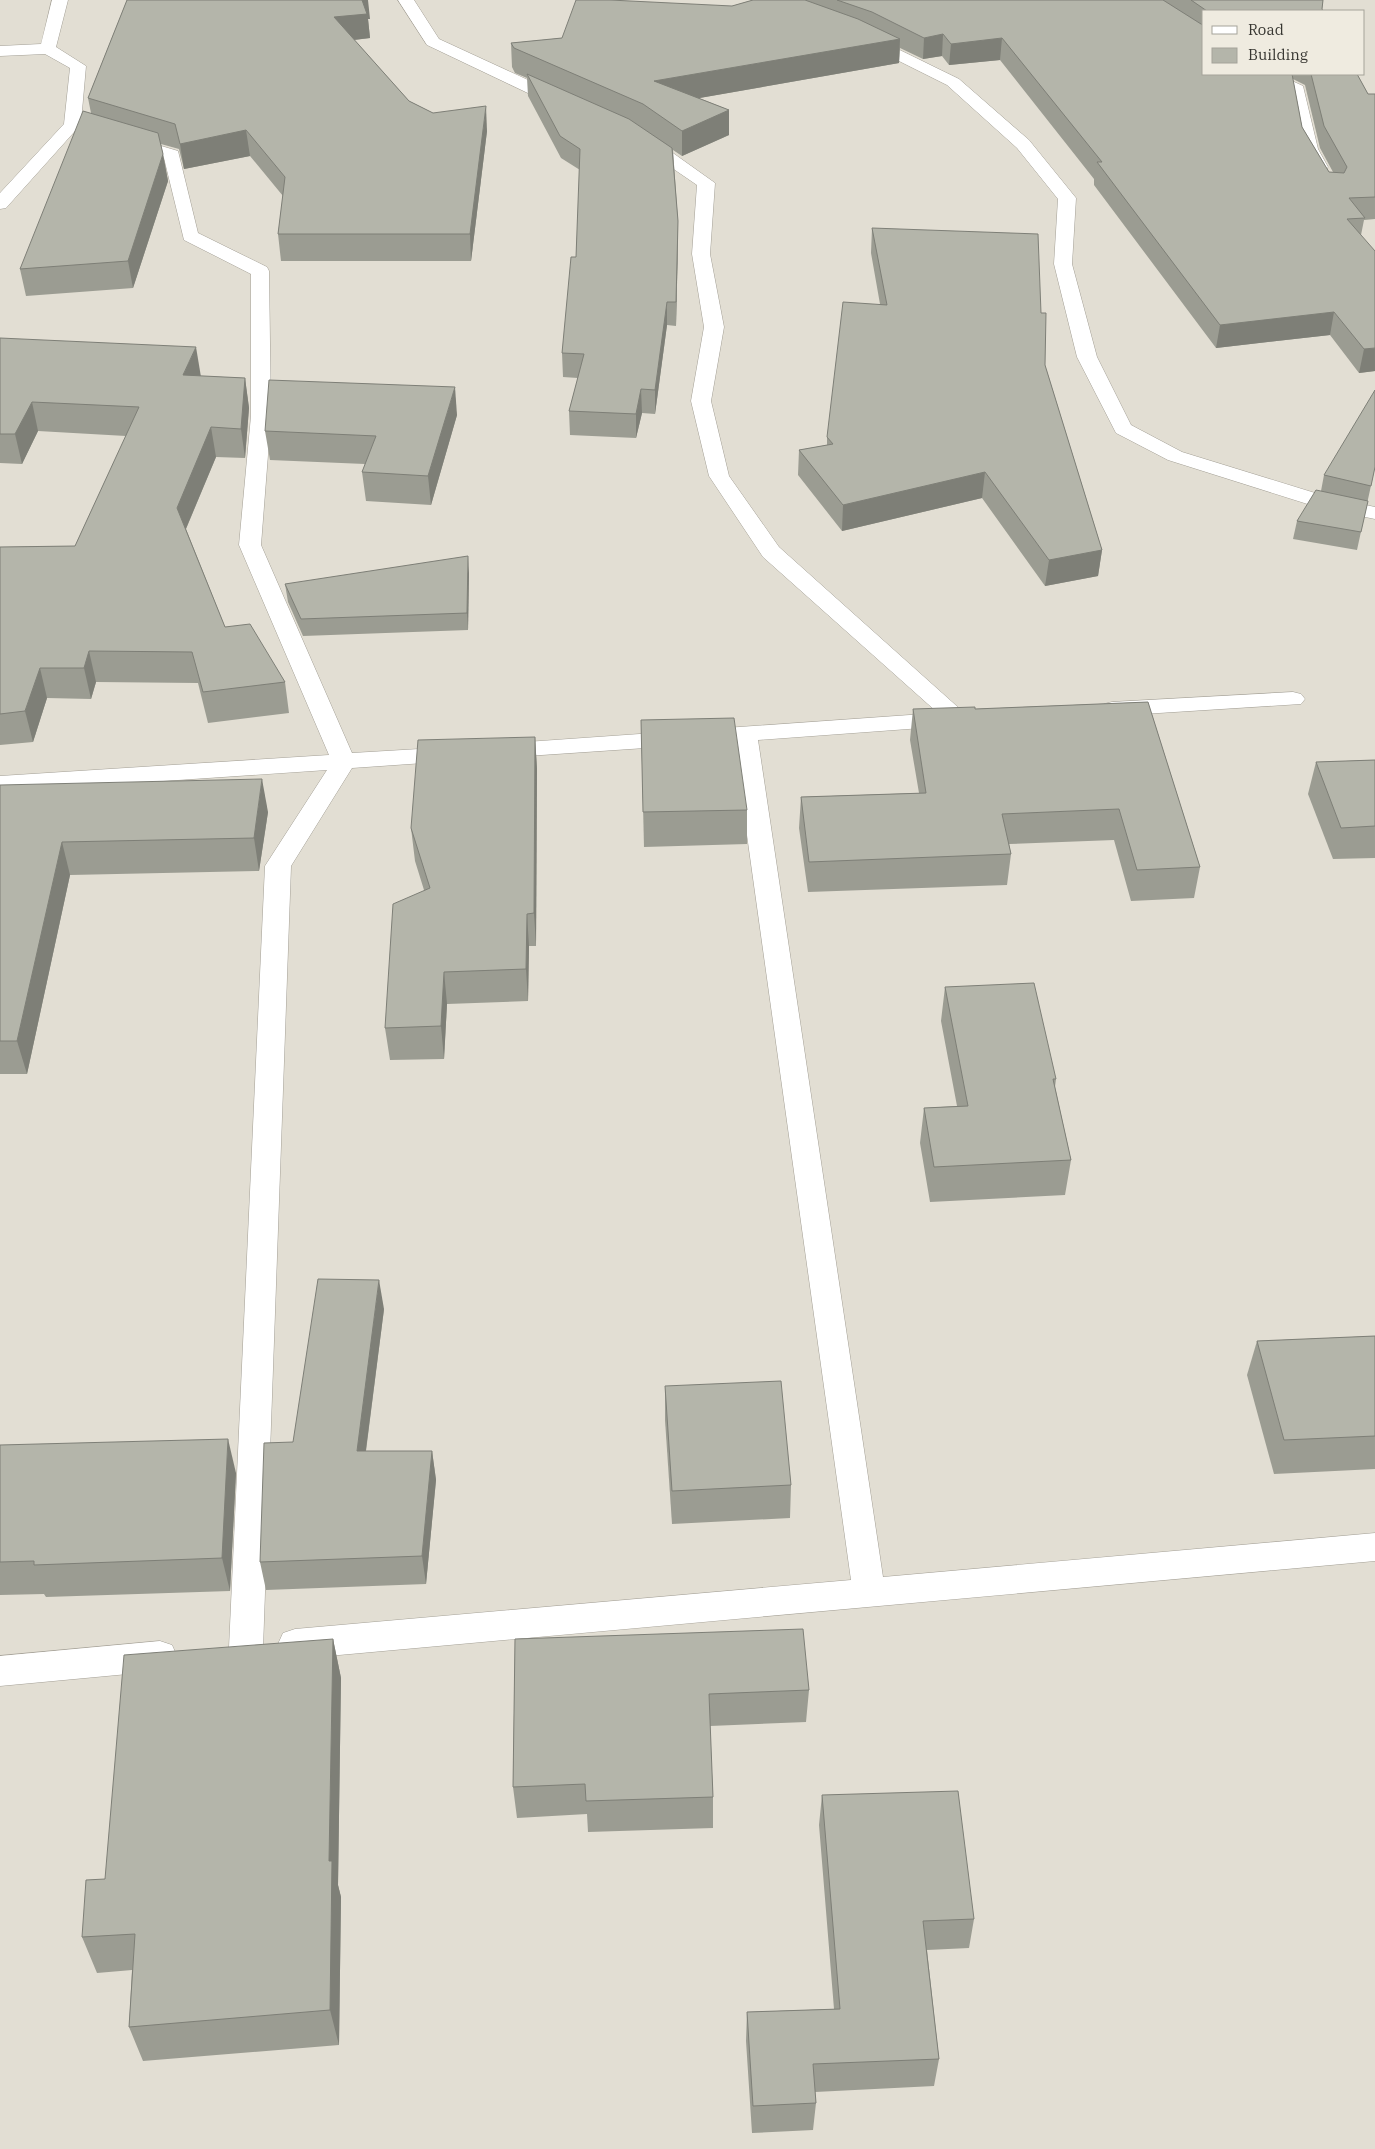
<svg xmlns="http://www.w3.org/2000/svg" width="1375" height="2149" font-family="'IBM Plex Serif',serif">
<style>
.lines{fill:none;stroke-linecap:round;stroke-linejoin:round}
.street-casing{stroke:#a39f95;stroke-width:1}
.street{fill:#fff;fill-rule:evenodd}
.wall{fill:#9b9c92;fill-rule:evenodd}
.shaded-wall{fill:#7e7f77}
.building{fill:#b4b5aa;stroke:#7e7f77}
</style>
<rect width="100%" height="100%" fill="#e2ded3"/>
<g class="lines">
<defs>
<g id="street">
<polygon points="52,0 68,0 56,47 86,66 81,122 178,151 198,233 267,267 269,271 271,416 261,545 352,753 453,747 461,749 465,754 461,759 453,761 352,768 291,866 263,1648 258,1659 246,1663 234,1659 229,1648 265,866 327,770 0,792 0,776 329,755 239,545 251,416 251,274 184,240 164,158 75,131 6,208 0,209 0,193 64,124 70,68 45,54 0,56 0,46 41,44"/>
<polygon points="398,0 414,0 439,39 567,98 569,102 567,106 555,106 427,45"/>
<polygon points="867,34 959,79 1029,140 1076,198 1072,264 1097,357 1131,425 1182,452 1328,497 1375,507 1375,519 1317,507 1168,460 1116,433 1077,357 1054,264 1058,199 1017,148 947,85 861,42 859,39 861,36"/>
<polygon points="1257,74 1277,74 1303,86 1318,149 1328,167 1325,171 1313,171 1300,149 1289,93 1259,77"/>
<polygon points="643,135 649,136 715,183 710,254 724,327 711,401 729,476 779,547 970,718 966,723 949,726 758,740 883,1577 1375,1533 1375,1561 295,1659 283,1655 278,1644 283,1633 295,1629 851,1580 734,742 498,758 490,756 486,751 490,746 498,744 938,713 763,557 709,476 691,401 704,327 692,254 697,185 637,144 634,140 637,136"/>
<polygon points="1293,692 1301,694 1305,699 1301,704 1112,716 1104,714 1100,709 1104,704 1112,702"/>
<polygon points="160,1641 172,1645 177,1656 172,1667 160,1671 0,1686 0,1656"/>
</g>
</defs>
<use href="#street" class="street-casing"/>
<use href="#street" class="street"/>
</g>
<g class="wall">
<polygon points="127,0 370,19 368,19 370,38 354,40 409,101 433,113 487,131 471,261 281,261 278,234 283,196 250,156 184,169 179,149 161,144 168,181 133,288 26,296 20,269 91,113 88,98"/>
<path d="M 753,0 L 1323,0 L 1322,9 L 1323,11 L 1204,11 L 1204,74 L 1357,74 L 1368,94 L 1375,94 L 1375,219 L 1364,220 L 1361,235 L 1375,371 L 1359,373 L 1330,335 L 1216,348 L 1094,185 L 1094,179 L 1000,60 L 949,65 L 942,56 L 923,59 L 900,48 L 899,63 L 699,98 L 729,110 L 729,135 L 682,156 L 673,150 L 678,221 L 676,326 L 667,325 L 655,414 L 642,413 L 636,438 L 570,435 L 569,411 L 578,378 L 563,377 L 562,353 L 576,257 L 580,170 L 561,158 L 528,96 L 527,78 L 515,73 L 512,67 L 511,43 L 562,38 L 732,6 ZM 1293,79 L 1305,85 L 1320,148 L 1333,172 L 1329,172 L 1302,127 Z"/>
<polygon points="872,228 1041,313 1045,365 1102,550 1098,576 1045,586 982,498 842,531 798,475 799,450 827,445 827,437 880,304 871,253"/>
<polygon points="0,338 201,376 245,378 249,408 245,458 216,457 186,529 225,627 285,682 289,713 208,723 198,683 96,682 91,699 47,698 33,742 0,745 0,547 75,546 126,436 38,431 22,464 0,463"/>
<polygon points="457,415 431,505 366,501 362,472 365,464 270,460 265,431"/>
<polygon points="1375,467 1357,550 1293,539 1297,521 1321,491 1324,475"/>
<polygon points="469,573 468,630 303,636 288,602 285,584"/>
<polygon points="1148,702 1200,867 1194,898 1131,901 1114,840 1009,844 1011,854 1007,885 808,892 799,828 801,797 919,793 910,740 913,709 975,709"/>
<polygon points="641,720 747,810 747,844 644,847"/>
<polygon points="535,737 537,769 536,946 529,946 528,1001 447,1004 444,1059 390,1060 385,1028 424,890 415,861 411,828"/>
<polygon points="1375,760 1375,858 1333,859 1308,794 1316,762"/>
<polygon points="0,785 268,812 259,871 70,875 27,1074 0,1074"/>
<polygon points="945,987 1056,1079 1055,1087 1071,1160 1065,1195 930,1202 920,1143 924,1108 957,1106 941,1021"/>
<polygon points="384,1309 366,1451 432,1451 436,1480 426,1584 266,1590 260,1562 293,1442"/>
<polygon points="1375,1336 1375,1469 1274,1474 1247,1375 1257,1341"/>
<polygon points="665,1386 791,1485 790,1518 672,1524 665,1420"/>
<polygon points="0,1445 236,1473 230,1591 46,1597 44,1594 0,1595"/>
<polygon points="333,1639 341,1678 338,1885 341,1897 339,2045 143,2061 129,2027 132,1970 97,1973 82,1937 105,1879"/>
<polygon points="515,1639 809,1690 806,1722 710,1726 713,1797 713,1828 588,1832 587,1814 517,1818 513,1787"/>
<polygon points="822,1795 974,1919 969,1948 927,1950 939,2059 934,2086 815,2092 816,2103 813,2130 752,2133 746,2041 747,2012 834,2009 819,1825"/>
</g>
<g class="shaded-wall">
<polygon points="361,0 368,0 370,19 368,19 370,38 336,42 334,17"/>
<polygon points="943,34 942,56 923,59 924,38"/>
<polygon points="1002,38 1000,60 949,65 951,44"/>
<polygon points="900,39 899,63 654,106 654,81"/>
<polygon points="486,106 487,131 471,261 470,234"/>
<polygon points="729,110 729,135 682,156 682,131"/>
<polygon points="246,130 250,156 184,169 180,144"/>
<polygon points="163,154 168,181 133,288 128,261"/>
<polygon points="678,221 678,244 676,326 676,302"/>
<polygon points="667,302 667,325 655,414 655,390"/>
<polygon points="1334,312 1330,335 1216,348 1220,325"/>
<polygon points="196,347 201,377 183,375"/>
<polygon points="1375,348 1375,371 1359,373 1364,349"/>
<polygon points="245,378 249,408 245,458 241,429"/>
<polygon points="455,387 457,415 431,505 428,476"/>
<polygon points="641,389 642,413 636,438 636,414"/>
<polygon points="32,402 38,431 22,464 15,434"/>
<polygon points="211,427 216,457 182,538 177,508"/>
<polygon points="985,472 982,498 842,531 843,505"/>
<polygon points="1102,550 1098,576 1045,586 1049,560"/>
<polygon points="468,556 469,573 468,630 467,613"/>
<polygon points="89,651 96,682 91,699 84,668"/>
<polygon points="40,668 47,698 33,742 25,711"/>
<polygon points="535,737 537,769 536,946 534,913"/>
<polygon points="262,779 268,812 259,871 254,838"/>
<polygon points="62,842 70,875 27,1074 17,1041"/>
<polygon points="527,914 529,946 528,1001 526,969"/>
<polygon points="444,972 447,1004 444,1059 441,1026"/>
<polygon points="379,1280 384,1309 362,1480 357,1451"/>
<polygon points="228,1439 236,1473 230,1591 222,1558"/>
<polygon points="432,1451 436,1480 426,1584 422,1556"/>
<polygon points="333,1639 341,1678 338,1885 341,1897 339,2045 330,2010 329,1861"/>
</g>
<g class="building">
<polygon points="127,0 362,0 367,14 334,17 409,101 433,113 486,106 470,234 278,234 285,177 246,130 180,144 175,124 88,98"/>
<polygon points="576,0 610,0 732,6 753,0 805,0 858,19 900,39 654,81 729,110 682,131 643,104 514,48 511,43 562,38"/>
<polygon points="837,0 1163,0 1201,24 1204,25 1204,74 1292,74 1302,127 1329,172 1344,173 1347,167 1324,126 1311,74 1357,74 1368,94 1375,94 1375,197 1349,198 1365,218 1347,219 1375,251 1375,348 1364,349 1334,312 1220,325 1097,162 1102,162 1002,38 951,44 943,34 924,38 872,12"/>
<polygon points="1191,0 1323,0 1322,9 1323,11 1207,11"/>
<polygon points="527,74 629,119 672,148 678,221 676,302 667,302 655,390 641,389 636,414 569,411 584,354 562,353 571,257 576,257 580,149 560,136"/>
<polygon points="83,111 158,133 163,154 128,261 20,269"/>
<polygon points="872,228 1038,234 1041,313 1046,313 1045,365 1102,550 1049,560 985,472 843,505 799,450 833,444 827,437 843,302 887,305"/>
<polygon points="0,338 196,347 183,375 245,378 241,429 211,427 177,508 225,627 250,624 285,682 203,692 192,652 89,651 84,668 40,668 25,711 0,714 0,547 75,546 139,407 32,402 15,434 0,434"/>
<polygon points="269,380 455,387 428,476 362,472 376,436 265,431"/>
<polygon points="1375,390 1375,467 1371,486 1324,475"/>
<polygon points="1316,490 1368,501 1361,532 1297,521"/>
<polygon points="468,556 467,613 301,619 285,584"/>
<polygon points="1148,702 1200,867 1137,870 1119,809 1002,814 1011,854 809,862 801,797 926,793 913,709 975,707 975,709"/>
<polygon points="734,718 747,810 643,812 641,720"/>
<polygon points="535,737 534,913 527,914 526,969 444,972 441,1026 385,1028 393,904 430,888 411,828 418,740"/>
<polygon points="1375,760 1375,826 1341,828 1316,762"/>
<polygon points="262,779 254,838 62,842 17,1041 0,1041 0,785"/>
<polygon points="1034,983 1056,1079 1053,1079 1071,1160 934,1167 924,1108 968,1106 945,987"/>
<polygon points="318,1279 379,1280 357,1451 432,1451 422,1556 260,1562 264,1443 293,1442"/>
<polygon points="1375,1336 1375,1436 1284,1440 1257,1341"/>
<polygon points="781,1381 791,1485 672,1491 665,1386"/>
<polygon points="228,1439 222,1558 34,1565 34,1561 0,1562 0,1445"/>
<polygon points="803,1629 809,1690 709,1694 713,1797 586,1801 585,1784 513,1787 515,1639"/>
<polygon points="333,1639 329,1861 332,1861 330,2010 129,2027 135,1934 82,1937 86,1880 105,1879 124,1655"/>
<polygon points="958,1791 974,1919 923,1921 939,2059 813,2064 816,2103 753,2106 747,2012 840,2009 822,1795"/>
</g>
<rect x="1202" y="10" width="162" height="65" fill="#efebe0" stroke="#a5a39a"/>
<rect x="1212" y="26" width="25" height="8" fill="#ffffff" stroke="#a5a39a"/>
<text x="1248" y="35" font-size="15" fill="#373631">Road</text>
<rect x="1212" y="48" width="25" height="15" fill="#b4b5aa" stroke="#a5a39a"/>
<text x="1248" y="60" font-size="15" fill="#373631">Building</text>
</svg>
